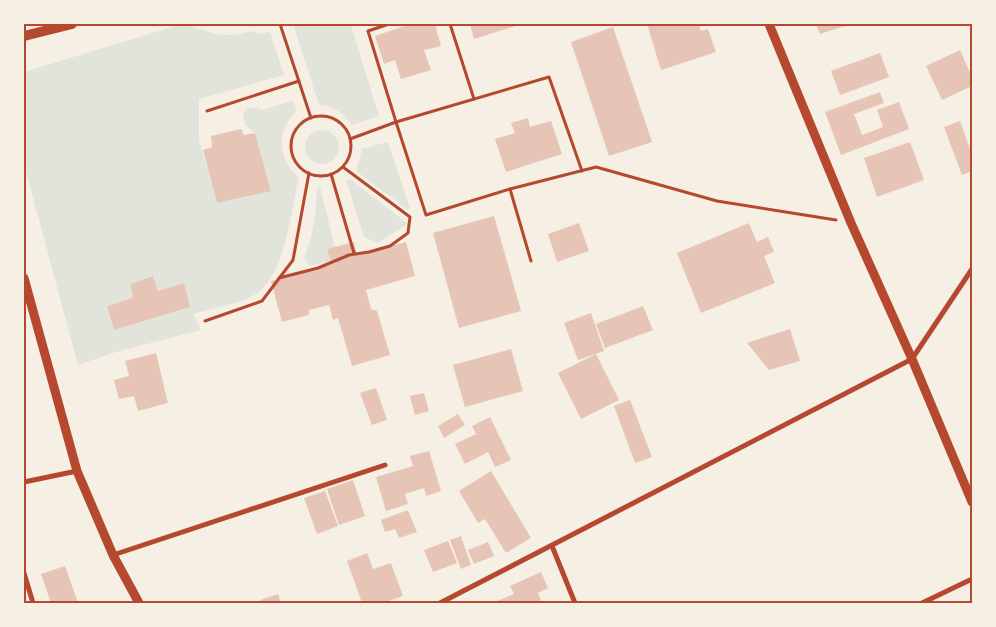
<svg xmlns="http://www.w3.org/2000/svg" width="996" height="627" font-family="Manrope,sans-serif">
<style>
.green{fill:#e2e4dc;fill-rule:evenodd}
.building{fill:#e6c5b7}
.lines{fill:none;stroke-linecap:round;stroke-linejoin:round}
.path{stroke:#b5482f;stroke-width:3}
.minor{stroke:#b5482f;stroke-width:5}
.tertiary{stroke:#b5482f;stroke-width:9}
.secondary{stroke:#b5482f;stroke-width:10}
.neatline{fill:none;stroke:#b5482f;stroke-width:2}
</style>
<rect width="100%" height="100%" fill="#f6efe4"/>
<g class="green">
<path d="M 182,24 C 191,24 192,27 200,29 C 219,36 233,37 252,31 L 258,34 L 270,32 L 284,75 L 199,99 L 199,140 L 217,203 L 271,190 L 255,133 L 245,124 L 243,114 L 246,109 L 249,108 L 256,107 L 263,110 L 290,101 L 294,102 L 297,111 C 276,129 277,161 299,177 C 291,210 286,274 256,294 C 243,303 210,309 193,314 L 201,330 L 116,352 L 78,365 L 24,164 L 24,72 ZM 153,276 L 158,291 L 184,283 L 189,307 L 114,330 L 107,306 L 133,298 L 130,284 Z"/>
<path d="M 293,24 L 352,24 L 351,25 L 379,116 L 352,125 C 344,113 334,106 319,105 Z"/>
<circle cx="322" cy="147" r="17"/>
<polygon points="388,142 410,208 407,209 356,171 361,154 361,149"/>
<polygon points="350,179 408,224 378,243 364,237 346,180"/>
<path d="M 320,187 L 335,247 L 328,249 L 331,261 L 310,266 L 304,257 C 314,236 316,211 317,188 Z"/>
</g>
<g class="building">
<polygon points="411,24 435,24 441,46 424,50 431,70 401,79 395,60 384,64 375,36"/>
<polygon points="470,24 522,24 474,39"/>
<polygon points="647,24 699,24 701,31 708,29 716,52 661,70"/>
<polygon points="816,24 851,24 820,34"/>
<polygon points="613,27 652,142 609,156 571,42"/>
<polygon points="960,50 972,77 972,86 942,100 926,66"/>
<polygon points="880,53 889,77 840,95 831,71"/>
<polygon points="880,92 884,103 854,114 862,135 883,127 877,110 899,102 909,129 841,155 825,112"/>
<polygon points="528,118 530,127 551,121 562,154 506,172 495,139 515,133 511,123"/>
<polygon points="960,121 972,155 972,171 962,175 944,127"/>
<polygon points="241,129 244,135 255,133 271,191 217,203 203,150 212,147 211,136"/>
<polygon points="910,142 924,180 877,197 864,158"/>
<polygon points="494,216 521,311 459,328 433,233"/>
<polygon points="579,223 589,251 557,262 548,234"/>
<polygon points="749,223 757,242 768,237 774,252 764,256 775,283 701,313 677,253"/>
<polygon points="354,242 357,255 406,242 415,276 366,290 371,309 377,311 390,355 352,366 338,318 333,320 329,305 309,310 309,315 282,322 271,281 332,264 327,249"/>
<polygon points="153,276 158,291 184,283 190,307 114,330 107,306 133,298 130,284"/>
<polygon points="643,306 653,330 605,348 596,324"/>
<polygon points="591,313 604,351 578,360 564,323"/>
<polygon points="790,329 800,361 769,370 747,343"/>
<polygon points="511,349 523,391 465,407 453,365"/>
<polygon points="156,353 168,403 138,411 134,396 119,399 114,380 129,376 125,361"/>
<polygon points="596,354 619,400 581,419 558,373"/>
<polygon points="376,388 387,420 372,425 360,393"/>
<polygon points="424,393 429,411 415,415 410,396"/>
<polygon points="630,400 652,457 635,463 614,406"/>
<polygon points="458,414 465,425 444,438 438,426"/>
<polygon points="490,417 511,460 495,467 488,452 465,464 455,444 476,434 472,426"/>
<polygon points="429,451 441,491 426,496 424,488 405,494 408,504 386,511 376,477 413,466 410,456"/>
<polygon points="491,471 531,538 506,553 485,519 478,523 459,491"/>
<polygon points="353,480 365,516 339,525 327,489"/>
<polygon points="325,491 338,526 317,534 304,498"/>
<polygon points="408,510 417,532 399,538 395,529 385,532 381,520"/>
<polygon points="461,536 471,565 461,569 450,540"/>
<polygon points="448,541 457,563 433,572 424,550"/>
<polygon points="488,542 494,556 474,564 468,550"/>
<polygon points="367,553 373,569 391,563 403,596 383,603 362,603 347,561"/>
<polygon points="65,566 78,603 51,603 41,574"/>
<polygon points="541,572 548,588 538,593 542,603 492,603 514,594 510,586"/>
<polygon points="278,594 281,603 261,603 260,600"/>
</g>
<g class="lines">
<g class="path">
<polyline points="280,24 311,118"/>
<polyline points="389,24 368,31 396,122 549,77 582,171"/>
<polyline points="450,24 474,99"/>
<polyline points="207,111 299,81"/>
<circle cx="321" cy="146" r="30"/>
<polyline points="350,139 396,122 426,215 510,189 531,261"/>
<polyline points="331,174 354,253"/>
<polyline points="510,189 596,167 717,201 836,220"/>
<polyline points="279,278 318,268 349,255 369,252 390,246 408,233 410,217 343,167"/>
<polyline points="205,321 262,301 293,260 309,173"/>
</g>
<g class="minor">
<polyline points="24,482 77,471"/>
<polyline points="552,546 575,603"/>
<polyline points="113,555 385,465"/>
<polyline points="24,573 33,603"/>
<polyline points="440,603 912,359 972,269"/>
<polyline points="922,603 972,579"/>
</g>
<g class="tertiary">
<polyline points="769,24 851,223 912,359 972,502"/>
<polyline points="24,278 77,471 113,555 139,603"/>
</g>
<polyline class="secondary" points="24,36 72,24"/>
</g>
<rect width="996" height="627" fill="none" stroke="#f6efe4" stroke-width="50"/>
<rect x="25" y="25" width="946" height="577" class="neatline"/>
</svg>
